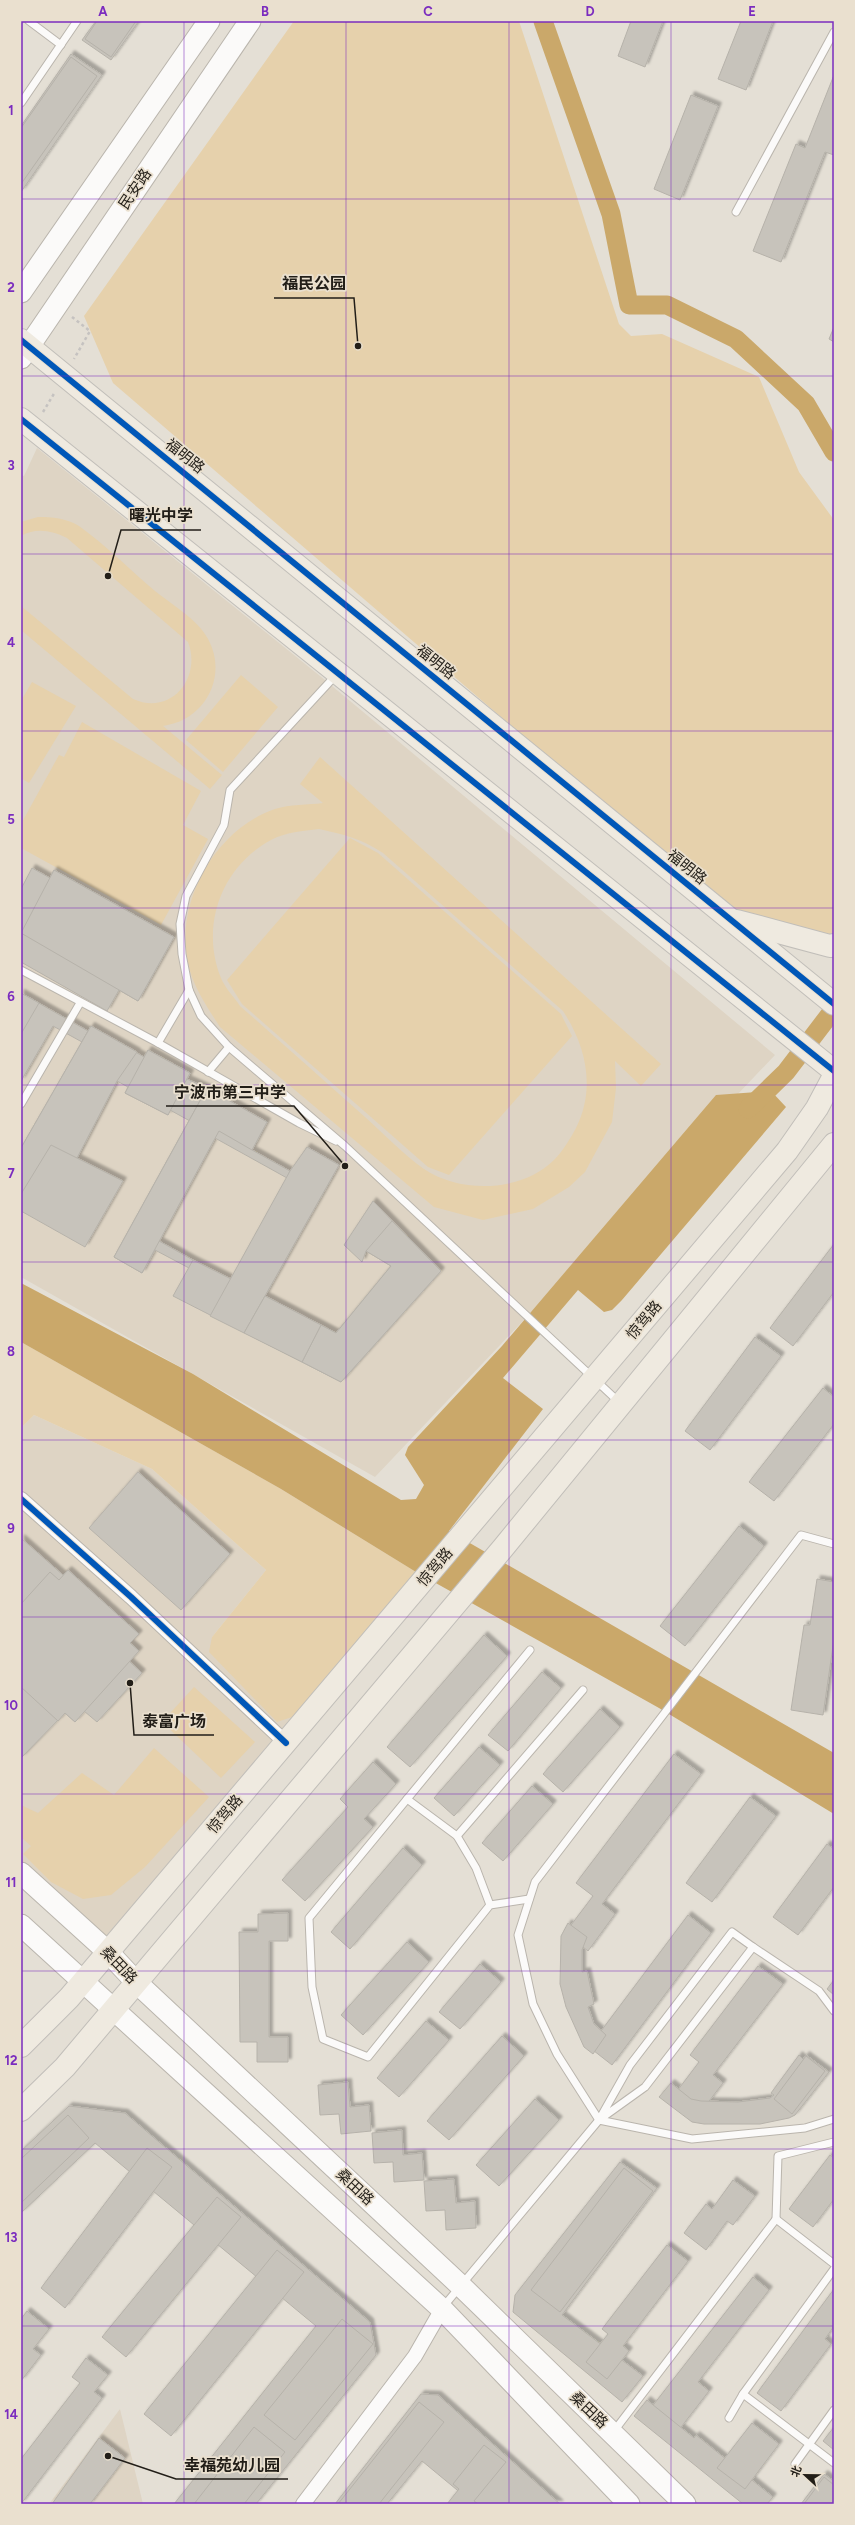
<svg xmlns="http://www.w3.org/2000/svg" width="855" height="2525" font-family="Figtree,'Noto Sans SC',sans-serif">
<style>
.built{fill:#ded4c4}
.green{fill:#e6d1ac;fill-rule:evenodd}
.water{fill:#caa86a}
.lines{fill:none;stroke-linecap:round;stroke-linejoin:round}
.canal{stroke:#caa86a;stroke-width:19}
.building{fill:#c7c3bb;stroke:#b6b2aa;filter:url(#shadow)}
.lane-casing{stroke:#bab5ad;stroke-width:9}
.street-casing{stroke:#bab5ad;stroke-width:16}
.secondary-casing{stroke:#bab5ad;stroke-width:23}
.primary-casing{stroke:#c1beb9;stroke-width:24}
.path{stroke:#c5c2c0;stroke-width:2.5;stroke-dasharray:3 3;stroke-linecap:butt}
.lane{stroke:#fbfaf9;stroke-width:7}
.street{stroke:#fbfaf9;stroke-width:14}
.secondary{stroke:#fbfaf9;stroke-width:21}
.primary{stroke:#efeae0;stroke-width:22}
.cycleway-casing{stroke:#eae0cf;stroke-width:8}
.cycleway{stroke:#0057b8;stroke-width:6}
.grid{fill:none;stroke:#7b2cbf;stroke-width:1;stroke-opacity:0.55}
.labels{text-anchor:middle;stroke-width:3.5;stroke-linejoin:round;paint-order:stroke}
.street-label{font-size:15px;fill:#221e18;stroke:#eae0cf}
.leader{fill:none;stroke:#221e18;stroke-width:1.5}
.callout-dot{fill:#221e18;stroke:#eae0cf;stroke-width:1.5}
.callout-label{font-size:16px;text-anchor:middle;font-weight:bold;fill:#221e18;stroke:#eae0cf;stroke-width:3.5;stroke-linejoin:round;paint-order:stroke}
.neatline{fill:none;stroke:#7b2cbf;stroke-width:1.5}
.grid-label{font-size:13px;text-anchor:middle;font-weight:bold;fill:#7b2cbf}
</style>
<defs>
<filter id="shadow"><feDropShadow dx="3.5" dy="-3.5" stdDeviation="1" flood-color="#0004"/></filter>
</defs>
<rect width="100%" height="100%" fill="#e4dfd5"/>
<g class="built">
<polygon points="37,448 320,676 775,1055 375,1477 21,1277 21,475 24,476"/>
<polygon points="34,1415 152,1469 266,1570 212,1637 301,1714 104,1939 21,1864 21,1428"/>
<polygon points="120,2409 143,2504 49,2504"/>
</g>
<g class="green">
<polygon points="294,21 519,21 619,324 631,336 662,334 759,377 799,472 834,520 834,941 731,915 113,383 84,316"/>
<path d="M 38,517 C 52,517 66,518 79,526 C 106,545 130,570 155,591 C 170,603 190,615 202,630 C 232,668 209,720 163,726 L 222,775 L 210,789 L 21,630 L 21,606 L 133,699 C 171,716 202,678 188,642 L 67,538 C 52,531 37,527 21,536 L 21,522 Z"/>
<polygon points="241,675 278,707 223,772 186,740"/>
<polygon points="32,682 76,706 29,783 21,778 21,701"/>
<polygon points="82,722 201,791 183,825 208,839 161,925 21,848 21,824 59,755 64,757"/>
<path d="M 320,757 L 661,1064 L 641,1086 L 615,1061 L 616,1088 L 612,1122 L 585,1172 L 569,1187 L 533,1209 L 483,1220 L 434,1207 L 220,1027 C 209,1010 196,991 190,971 C 171,908 213,830 275,809 C 290,804 308,805 323,803 L 300,784 ZM 319,829 C 343,834 362,839 383,853 L 563,1011 C 586,1046 596,1088 576,1128 C 570,1139 563,1151 554,1160 C 522,1192 461,1194 424,1169 C 403,1154 384,1134 365,1117 C 323,1080 282,1043 240,1006 C 234,997 225,988 221,978 C 200,926 221,867 271,840 C 286,832 303,831 319,829 Z"/>
<polygon points="350,838 378,853 561,1014 572,1036 449,1175 428,1167 242,1004 227,980"/>
<polygon points="21,1342 281,1489 416,1572 301,1714 277,1722 209,1652 212,1637 266,1570 152,1469 34,1415 21,1428"/>
<polygon points="194,1687 255,1742 221,1778 162,1722"/>
<polygon points="154,1748 209,1797 145,1867 111,1895 83,1899 51,1882 23,1854 31,1846 21,1837 21,1805 38,1813 82,1773 114,1795"/>
</g>
<polygon class="water" points="771,1091 786,1107 622,1300 612,1310 604,1312 578,1290 503,1378 543,1409 449,1531 834,1753 834,1814 659,1708 416,1572 281,1489 21,1342 21,1283 193,1374 401,1500 416,1499 424,1485 405,1455 408,1447 502,1346 716,1095"/>
<g class="lines">
<g class="canal">
<polyline points="543,21 611,214 629,305 667,305 736,339 806,404 834,452"/>
<polyline points="748,1109 786,1072 834,1009"/>
</g>
</g>
<g class="building">
<polygon points="96,21 139,21 111,60 82,40"/>
<polygon points="97,21 136,21 111,57 85,39"/>
<polygon points="631,21 663,21 645,67 618,56"/>
<polygon points="741,21 773,21 746,90 718,79"/>
<polygon points="71,54 102,75 21,192 21,126"/>
<polygon points="71,57 97,76 21,184 21,128"/>
<polygon points="834,75 834,155 825,152 781,262 753,251 796,144 805,148"/>
<polygon points="691,95 718,106 680,200 654,189"/>
<polygon points="834,327 834,342 829,339"/>
<polygon points="32,868 50,878 54,870 174,937 138,1001 119,990 107,1011 21,962 21,889"/>
<polygon points="54,870 174,937 138,1001 21,933"/>
<polygon points="21,993 88,1031 82,1042 53,1026 21,1081"/>
<polygon points="21,993 39,1003 21,1034"/>
<polygon points="91,1026 144,1057 148,1050 190,1073 187,1079 207,1088 190,1121 170,1110 168,1115 125,1093 128,1087 117,1081 77,1158 123,1181 85,1247 21,1211 21,1148"/>
<polygon points="91,1026 137,1052 117,1081 77,1158 51,1145 21,1194 21,1148"/>
<polygon points="148,1050 190,1073 168,1115 125,1093"/>
<polygon points="207,1088 267,1122 252,1150 290,1171 287,1178 215,1138 159,1241 193,1260 189,1268 155,1250 142,1273 114,1257"/>
<polygon points="207,1088 267,1122 252,1150 219,1131 142,1273 114,1257"/>
<polygon points="307,1147 339,1165 265,1296 336,1333 391,1266 366,1251 362,1262 344,1245 373,1201 441,1271 341,1382 173,1296 193,1260 231,1279"/>
<polygon points="307,1147 339,1165 244,1333 210,1316 290,1171"/>
<polygon points="392,1221 441,1271 341,1382 302,1362 321,1325 336,1333 391,1266 366,1251"/>
<polygon points="834,1244 834,1292 793,1346 770,1328"/>
<polygon points="265,1296 321,1325 302,1362 244,1333"/>
<polygon points="755,1337 781,1356 710,1450 685,1431"/>
<polygon points="823,1388 834,1397 834,1424 774,1501 749,1482"/>
<polygon points="138,1472 230,1554 181,1610 89,1528"/>
<polygon points="739,1526 764,1546 685,1646 660,1626"/>
<polygon points="21,1538 63,1575 68,1570 139,1634 130,1643 139,1651 129,1661 142,1673 97,1722 84,1711 75,1722 65,1713 21,1758"/>
<polygon points="68,1570 139,1634 130,1643 139,1651 75,1722 65,1713 58,1721 21,1687 21,1604 50,1572 59,1580"/>
<polygon points="817,1579 834,1582 834,1639 823,1715 791,1710 804,1625 810,1625"/>
<polygon points="484,1635 507,1656 410,1767 387,1747"/>
<polygon points="542,1672 561,1688 508,1751 488,1735"/>
<polygon points="600,1709 620,1727 563,1792 543,1774"/>
<polygon points="479,1747 500,1765 454,1816 434,1798"/>
<polygon points="674,1754 701,1774 602,1904 615,1914 588,1951 565,1933 593,1896 576,1883"/>
<polygon points="373,1762 396,1784 364,1819 373,1827 305,1901 282,1880 348,1807 340,1799"/>
<polygon points="532,1786 553,1804 503,1861 482,1843"/>
<polygon points="750,1797 776,1816 712,1902 686,1883"/>
<polygon points="827,1844 834,1849 834,1887 798,1935 773,1917"/>
<polygon points="403,1848 422,1865 350,1949 331,1932"/>
<polygon points="288,1913 288,1941 269,1941 269,2037 288,2037 288,2062 257,2062 257,2042 240,2042 239,1932 258,1932 258,1914"/>
<polygon points="688,1915 711,1933 612,2065 589,2047"/>
<polygon points="568,1923 587,1937 582,1950 582,1972 587,1971 594,2004 588,2007 594,2024 606,2035 593,2054 584,2047 566,2007 560,1984 561,1936"/>
<polygon points="407,1942 429,1962 363,2035 341,2015"/>
<polygon points="480,1964 501,1982 460,2029 439,2012"/>
<polygon points="758,1966 783,1984 713,2075 723,2083 696,2118 671,2099 699,2062 690,2055"/>
<polygon points="834,1980 834,1995 827,1989"/>
<polygon points="426,2021 449,2040 399,2097 377,2078"/>
<polygon points="502,2036 524,2056 449,2140 427,2121"/>
<polygon points="799,2055 803,2059 806,2055 829,2072 795,2115 789,2118 760,2124 704,2124 692,2122 659,2097 671,2083 691,2099 701,2101 738,2102 770,2098 774,2095 771,2093"/>
<polygon points="806,2056 825,2071 792,2114 774,2099"/>
<polygon points="348,2082 350,2107 369,2105 371,2131 341,2134 339,2114 320,2115 318,2085"/>
<polygon points="535,2099 559,2120 499,2186 476,2165"/>
<polygon points="69,2106 125,2113 370,2322 376,2355 256,2504 174,2504 316,2326 95,2143 21,2213 21,2151"/>
<polygon points="68,2115 89,2138 21,2203 21,2159"/>
<polygon points="402,2130 403,2155 422,2153 424,2180 394,2182 393,2162 374,2163 372,2133"/>
<polygon points="147,2148 172,2167 65,2308 41,2288"/>
<polygon points="830,2155 834,2158 834,2199 813,2227 789,2209"/>
<polygon points="620,2162 657,2188 562,2315 643,2376 622,2402 513,2312 515,2295"/>
<polygon points="624,2168 653,2191 560,2312 531,2290"/>
<polygon points="454,2179 456,2203 475,2201 476,2228 446,2230 445,2210 426,2211 424,2181"/>
<polygon points="733,2180 755,2196 733,2225 727,2221 706,2250 684,2233 706,2204 712,2209"/>
<polygon points="217,2197 241,2217 126,2357 102,2337"/>
<polygon points="667,2245 688,2261 623,2346 629,2351 607,2379 586,2362 608,2334 602,2329"/>
<polygon points="277,2250 304,2272 171,2436 144,2414"/>
<polygon points="753,2277 769,2290 698,2382 709,2391 675,2435 647,2413"/>
<polygon points="834,2289 834,2326 825,2339 831,2344 781,2411 757,2393"/>
<polygon points="27,2311 49,2329 33,2349 41,2355 21,2381 21,2319"/>
<polygon points="342,2319 373,2344 295,2440 264,2415"/>
<polygon points="86,2358 108,2375 94,2392 102,2398 21,2504 21,2459 80,2383 72,2377"/>
<polygon points="421,2394 438,2395 560,2504 474,2504 422,2461 387,2504 335,2504"/>
<polygon points="647,2400 694,2438 696,2435 773,2497 767,2504 743,2504 634,2416"/>
<polygon points="419,2402 444,2422 379,2504 338,2504"/>
<polygon points="752,2423 779,2444 745,2489 717,2468"/>
<polygon points="254,2427 285,2452 244,2504 194,2504"/>
<polygon points="834,2427 834,2450 823,2441"/>
<polygon points="99,2438 125,2458 90,2504 52,2504"/>
<polygon points="484,2445 506,2462 474,2501 478,2504 447,2504 459,2489 453,2484"/>
<polygon points="824,2474 834,2481 834,2504 801,2504"/>
<polygon points="824,2477 834,2485 834,2504 804,2504"/>
</g>
<g class="lines">
<defs>
<g id="lane">
<polyline points="29,21 61,45"/>
<polyline points="21,103 77,21"/>
<polyline points="736,212 834,32"/>
<polyline points="336,675 230,790 224,825 186,896 180,924 182,954 189,990 201,1016 229,1047 345,1146 620,1403"/>
<polyline points="21,970 158,1043 299,1123 336,1141"/>
<polyline points="158,1043 189,990"/>
<polyline points="208,1072 229,1047"/>
<polyline points="21,1104 80,1003"/>
<polyline points="407,1799 457,1836 476,1868 490,1905"/>
<polyline points="457,1836 583,1690"/>
<polyline points="529,1899 490,1905 368,2057 323,2039 312,1987 309,1918 530,1650"/>
<polygon points="732,1932 753,1947 645,2087 599,2120 630,2065"/>
<polyline points="753,1947 819,1991 834,2011"/>
<polyline points="599,2120 557,2054 533,2004 518,1935 535,1882 801,1535 834,1544"/>
<polyline points="776,2219 778,2156 834,2142"/>
<polyline points="443,2307 599,2120 692,2139 805,2128 834,2119"/>
<polyline points="743,2394 834,2463"/>
<polyline points="729,2418 743,2394 834,2269"/>
<polyline points="614,2431 776,2219 834,2264"/>
<polyline points="795,2464 834,2410"/>
</g>
<g id="street">
<polyline points="21,1499 131,1597 286,1743"/>
<polyline points="303,2504 415,2356 442,2309"/>
</g>
<g id="secondary">
<polyline points="21,292 209,21"/>
<polyline points="21,358 250,21"/>
<polyline points="21,1873 108,1952 137,1983 461,2286 685,2504"/>
<polyline points="21,1925 442,2309 629,2504"/>
</g>
<g id="primary">
<polyline points="21,340 834,1004"/>
<polyline points="21,419 834,1071"/>
<polyline points="737,921 830,946 834,945"/>
<polyline points="21,2046 69,1998 787,1151 817,1108 834,1076"/>
<polyline points="21,2110 65,2067 503,1548 834,1144"/>
</g>
</defs>
<use href="#lane" class="lane-casing"/>
<use href="#street" class="street-casing"/>
<use href="#secondary" class="secondary-casing"/>
<use href="#primary" class="primary-casing"/>
<g class="path">
<polyline points="72,317 90,331 74,359"/>
<polyline points="43,412 55,392"/>
</g>
<use href="#lane" class="lane"/>
<use href="#street" class="street"/>
<use href="#secondary" class="secondary"/>
<use href="#primary" class="primary"/>
<defs>
<g id="cycleway">
<polyline points="21,340 834,1004"/>
<polyline points="21,419 834,1071"/>
<polyline points="21,1499 131,1597 286,1743"/>
</g>
</defs>
<use href="#cycleway" class="cycleway-casing"/>
<use href="#cycleway" class="cycleway"/>
</g>
<path class="grid" d="M 184,21 L 184,2504M 346,21 L 346,2504M 509,21 L 509,2504M 671,21 L 671,2504M 21,199 L 834,199M 21,376 L 834,376M 21,554 L 834,554M 21,731 L 834,731M 21,908 L 834,908M 21,1085 L 834,1085M 21,1262 L 834,1262M 21,1440 L 834,1440M 21,1617 L 834,1617M 21,1794 L 834,1794M 21,1971 L 834,1971M 21,2149 L 834,2149M 21,2326 L 834,2326"/>
<g class="labels">
<g class="street-label">
<text transform="translate(135 189) rotate(-56)" y="5">民安路</text>
<text transform="translate(185 456) rotate(39)" y="5">福明路</text>
<text transform="translate(436 662) rotate(39)" y="5">福明路</text>
<text transform="translate(687 867) rotate(39)" y="5">福明路</text>
<text transform="translate(644 1320) rotate(-50)" y="5">惊驾路</text>
<text transform="translate(435 1567) rotate(-50)" y="5">惊驾路</text>
<text transform="translate(225 1814) rotate(-50)" y="5">惊驾路</text>
<text transform="translate(119 1965) rotate(46)" y="5">桑田路</text>
<text transform="translate(355 2187) rotate(43)" y="5">桑田路</text>
<text transform="translate(589 2410) rotate(44)" y="5">桑田路</text>
</g>
</g>
<path class="leader" d="M358 346L354 298H274M108 576L121 530H201M345 1166L294 1106H166M130 1683L134 1735H214M108 2456L176 2479H288"/>
<g class="callout-dot">
<circle cx="358" cy="346" r="4"/>
<circle cx="108" cy="576" r="4"/>
<circle cx="345" cy="1166" r="4"/>
<circle cx="130" cy="1683" r="4"/>
<circle cx="108" cy="2456" r="4"/>
</g>
<g class="callout-label">
<text x="314" y="289">福民公园</text>
<text x="161" y="521">曙光中学</text>
<text x="230" y="1098">宁波市第三中学</text>
<text x="174" y="1727">泰富广场</text>
<text x="232" y="2471">幸福苑幼儿园</text>
</g>
<rect width="855" height="2525" fill="none" stroke="#eae0cf" stroke-width="44"/>
<g transform="translate(805 2475) rotate(292)" stroke="#eae0cf" stroke-width="3" paint-order="stroke">
<path d="M0-3L7 15L0 10L-7 15Z" fill="#221e18"/>
<text y="-6" font-size="11" font-weight="bold" text-anchor="middle" fill="#221e18">北</text>
</g>
<rect x="22" y="22" width="811" height="2481" class="neatline"/>
<g class="grid-label">
<text x="103" y="16">A</text>
<text x="265" y="16">B</text>
<text x="428" y="16">C</text>
<text x="590" y="16">D</text>
<text x="752" y="16">E</text>
<text x="11" y="115">1</text>
<text x="11" y="292">2</text>
<text x="11" y="470">3</text>
<text x="11" y="647">4</text>
<text x="11" y="824">5</text>
<text x="11" y="1001">6</text>
<text x="11" y="1178">7</text>
<text x="11" y="1356">8</text>
<text x="11" y="1533">9</text>
<text x="11" y="1710">10</text>
<text x="11" y="1887">11</text>
<text x="11" y="2065">12</text>
<text x="11" y="2242">13</text>
<text x="11" y="2419">14</text>
</g>
</svg>
